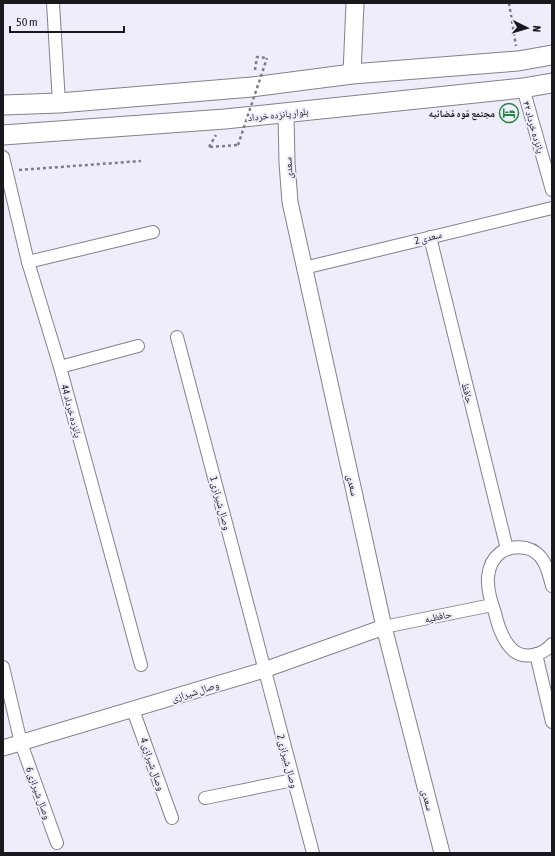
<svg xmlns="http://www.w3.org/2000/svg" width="555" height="856" font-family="'Asap Condensed','Noto Naskh Arabic',sans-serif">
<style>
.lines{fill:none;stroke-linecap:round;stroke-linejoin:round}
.minor-casing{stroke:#83818c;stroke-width:14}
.tertiary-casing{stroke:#83818c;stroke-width:17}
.secondary-casing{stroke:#83818c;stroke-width:19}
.primary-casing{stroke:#83818c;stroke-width:21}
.path{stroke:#7d7c84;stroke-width:2.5;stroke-dasharray:3 3;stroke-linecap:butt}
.minor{stroke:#fff;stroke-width:12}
.tertiary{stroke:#fff;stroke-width:15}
.secondary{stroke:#fff;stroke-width:17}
.primary{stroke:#fff;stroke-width:19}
.path-bridge{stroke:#7d7c84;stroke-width:2.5;stroke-dasharray:3 3;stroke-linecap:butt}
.labels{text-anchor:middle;stroke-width:4;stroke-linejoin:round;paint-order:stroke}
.poi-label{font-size:10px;font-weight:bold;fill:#19181d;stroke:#efedf9;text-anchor:end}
.street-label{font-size:10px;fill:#19181d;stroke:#efedf9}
</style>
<rect width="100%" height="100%" fill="#efedf9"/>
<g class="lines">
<defs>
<g id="minor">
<polyline points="53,3 59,103"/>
<polyline points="523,88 552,190"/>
<polyline points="3,157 28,262 60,367 141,665"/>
<polyline points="430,237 507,549"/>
<polyline points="28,262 153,232"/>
<polyline points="304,268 552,208"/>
<polyline points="177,337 313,853"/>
<polyline points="60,367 138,346"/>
<path d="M 552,586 C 548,570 544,552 526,548 C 505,544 490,556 488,577 C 487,589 491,602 495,613 C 498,626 503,642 514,651 C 520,656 527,656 534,655 C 542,653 547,650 552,644"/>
<polyline points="384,627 492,605"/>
<polyline points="536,654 552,722"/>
<polyline points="3,667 21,743 57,843"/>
<polyline points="133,710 172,818"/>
<polyline points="205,798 293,780"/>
</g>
<g id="tertiary">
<polyline points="286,113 287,163 290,202 384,627 442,853"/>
<polyline points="3,748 264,670 384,627"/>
</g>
<polyline id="secondary" points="352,74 355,3"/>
<g id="primary">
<polyline points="3,105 59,103 252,87 352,74 518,61 552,55"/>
<polyline points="3,135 225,119 523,88 552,83"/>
</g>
</defs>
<use href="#minor" class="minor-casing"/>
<use href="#tertiary" class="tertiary-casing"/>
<use href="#secondary" class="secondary-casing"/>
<use href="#primary" class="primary-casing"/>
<g class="path">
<polyline points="509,3 516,46"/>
<polyline points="255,70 257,57 267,58"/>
<polyline points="209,147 216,135"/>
<polyline points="210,147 238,145"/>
<polyline points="19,170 141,161"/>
</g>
<use href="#minor" class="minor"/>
<use href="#tertiary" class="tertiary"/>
<use href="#secondary" class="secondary"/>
<use href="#primary" class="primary"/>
<polyline class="path-bridge" points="238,145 267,58"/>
</g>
<defs>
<symbol id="hotel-ring" viewBox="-11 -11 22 22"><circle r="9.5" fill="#efedf9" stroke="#218940" stroke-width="1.5"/><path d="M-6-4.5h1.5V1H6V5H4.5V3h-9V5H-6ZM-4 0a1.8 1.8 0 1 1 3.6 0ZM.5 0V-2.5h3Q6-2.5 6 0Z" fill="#218940"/></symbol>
</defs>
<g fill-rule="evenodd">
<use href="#hotel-ring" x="498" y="102" width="22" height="22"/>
</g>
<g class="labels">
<g class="poi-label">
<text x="495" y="117">مجتمع قوه قضائیه</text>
</g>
<g class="street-label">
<text transform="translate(278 114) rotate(-6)" y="4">بلوار پانزده خرداد</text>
<text transform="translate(534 127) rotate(74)" y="4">پانزده خرداد ۴۲</text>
<text transform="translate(288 168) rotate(-93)" y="4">سعدی</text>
<text transform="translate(428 237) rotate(-14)" y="4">سعدی 2</text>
<text transform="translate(468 393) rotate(76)" y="4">حافظ</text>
<text transform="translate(72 411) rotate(75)" y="4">پانزده خرداد 44</text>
<text transform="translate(353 485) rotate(77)" y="4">سعدی</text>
<text transform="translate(221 503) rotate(75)" y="4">وصال شیرازی 1</text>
<text transform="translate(438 616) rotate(-12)" y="4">حافظیه</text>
<text transform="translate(195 691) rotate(-17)" y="4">وصال شیرازی</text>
<text transform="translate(288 761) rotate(75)" y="4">وصال شیرازی 2</text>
<text transform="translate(153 764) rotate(71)" y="4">وصال شیرازی 4</text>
<text transform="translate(39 793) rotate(70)" y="4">وصال شیرازی 6</text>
<text transform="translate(428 800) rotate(76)" y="4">سعدی</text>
</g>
</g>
<rect width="555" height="856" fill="none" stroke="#19181d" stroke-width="8"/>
<g transform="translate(527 28) rotate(95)" stroke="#efedf9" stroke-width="3" paint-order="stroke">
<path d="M0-3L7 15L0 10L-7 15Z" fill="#19181d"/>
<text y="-6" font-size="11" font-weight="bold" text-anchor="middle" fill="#19181d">N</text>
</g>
<path d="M10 26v6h114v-6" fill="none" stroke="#19181d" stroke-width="2"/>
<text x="16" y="26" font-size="12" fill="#19181d" stroke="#efedf9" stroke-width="3" paint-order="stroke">50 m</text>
</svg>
